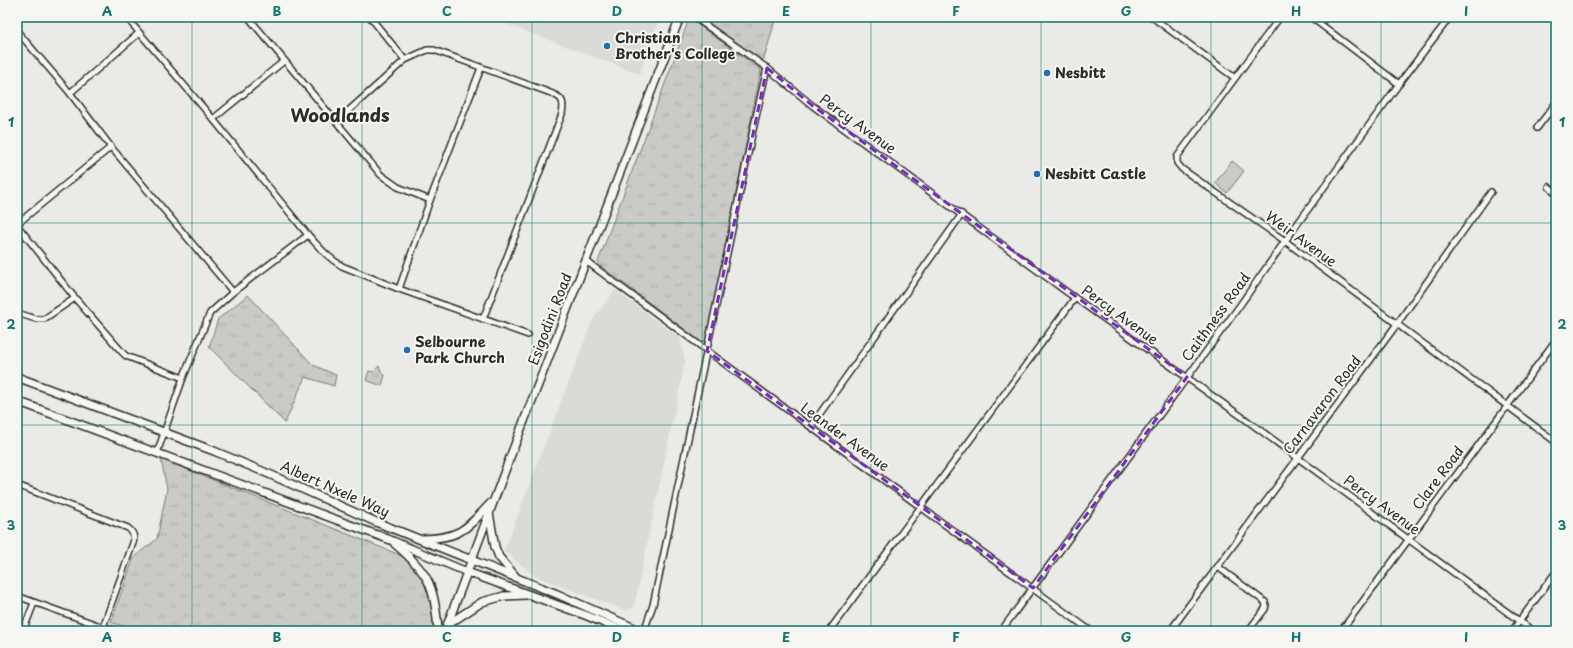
<svg xmlns="http://www.w3.org/2000/svg" width="1573" height="648" font-family="'Playpen Sans',sans-serif">
<style>
.built{fill:#dadad6}
.grass{fill:url(#grass-tufts);stroke:#7a7a79}
.pitch{fill:#cacac7;stroke:#7a7a79}
.lines{fill:none;stroke-linecap:round;stroke-linejoin:round}
.street-casing{stroke:#2b2b2b;stroke-width:8}
.secondary-casing{stroke:#2b2b2b;stroke-width:10}
.street{stroke:#f6f6f2;stroke-width:5}
.secondary{stroke:#f6f6f2;stroke-width:7}
.marked{fill:none;stroke:#7b2cbf;stroke-width:3;stroke-dasharray:8 5;stroke-linejoin:round}
.grid{fill:none;stroke:#0f766e;stroke-width:1;stroke-opacity:0.55}
.poi-dot{fill:#1f6fb2;stroke:#f6f6f2;stroke-width:1.5}
.labels{text-anchor:middle;stroke-width:4;stroke-linejoin:round;paint-order:stroke}
.poi-label{font-size:14px;font-weight:bold;fill:#2b2b2b;stroke:#f6f6f2;text-anchor:start}
.street-label{font-size:14px;fill:#2b2b2b;stroke:#f6f6f2}
.district-label{font-size:18px;font-weight:bold;fill:#2b2b2b;stroke:#f6f6f2}
.neatline{fill:none;stroke:#0f766e;stroke-width:1.5}
.grid-label{font-size:13px;text-anchor:middle;font-weight:bold;fill:#0f766e}
</style>
<defs>
<pattern id="grass-tufts" width="24" height="20" patternUnits="userSpaceOnUse"><rect width="24" height="20" fill="#cacac7"/><path d="M3 7l-1-3M5 7V3M7 7l1-3M15 17l-1-3M17 17v-4M19 17l1-3" fill="none" stroke="#aeaeab"/></pattern>
</defs>
<rect width="100%" height="100%" fill="#eaeae6"/>
<filter id="ink" filterUnits="userSpaceOnUse"><feTurbulence type="fractalNoise" baseFrequency=".025" numOctaves="2"/><feDisplacementMap in="SourceGraphic" scale="8" xChannelSelector="R" yChannelSelector="G"/><feConvolveMatrix kernelMatrix="1 2 1 2 8 2 1 2 1" color-interpolation-filters="sRGB"/></filter>
<g filter="url(#ink)">
<g class="built">
<polygon points="488,17 660,17 640,74"/>
<polygon points="615,290 680,338 685,362 634,607 626,611 535,576 504,551 592,321"/>
</g>
<g class="grass">
<polygon points="700,17 776,17 764,59 760,60"/>
<polygon points="693,21 761,70 706,341 701,342 602,267 598,262 688,22"/>
<polygon points="248,295 313,365 336,375 334,386 305,377 285,423 209,347 218,319"/>
<polygon points="379,366 382,373 385,375 382,386 366,380 369,371 373,372"/>
<path d="M 161,459 L 400,555 C 405,559 413,564 417,569 C 429,587 435,610 433,631 L 136,631 L 111,622 L 134,557 L 157,539 L 167,489 Z"/>
</g>
<polygon class="pitch" points="1232,161 1244,171 1227,193 1215,183"/>
<g class="lines">
<defs>
<g id="street">
<path d="M 126,17 L 213,119 L 308,235 C 319,247 328,258 342,266 L 399,289 L 528,335"/>
<polyline points="248,17 381,175 398,187 430,200"/>
<polyline points="370,17 405,60"/>
<polyline points="694,17 767,68 813,106 1075,298 1245,419 1533,631"/>
<polyline points="1152,17 1235,78"/>
<polyline points="1280,17 1177,157 1177,163 1182,169 1285,241 1556,442"/>
<polyline points="1311,17 1399,84"/>
<polyline points="17,31 70,93 111,147 233,292"/>
<polyline points="70,93 139,33"/>
<polyline points="213,119 284,61"/>
<path d="M 337,121 L 405,60 L 427,50 L 434,50 L 548,92 C 561,97 565,99 562,114 L 483,319"/>
<polyline points="1537,128 1556,103"/>
<polyline points="1549,187 1556,193"/>
<polyline points="17,224 111,147"/>
<polyline points="17,225 75,298 122,352 126,356 183,378"/>
<path d="M 586,261 C 753,386 922,508 1091,631"/>
<polyline points="399,289 430,200 481,68"/>
<polyline points="17,313 36,319 44,319 75,298"/>
<polyline points="811,426 962,214"/>
<polyline points="157,453 183,378 210,313 233,292 308,235"/>
<path d="M 17,485 L 128,528 C 133,532 135,537 133,543 L 103,627"/>
<polyline points="1218,567 1265,602 1266,605 1265,609 1248,631"/>
<polyline points="17,596 103,627 119,631"/>
<polyline points="23,631 34,603"/>
<polyline points="644,631 653,605 753,130 767,68"/>
<polyline points="829,631 1075,298"/>
<polyline points="1001,631 1238,308 1285,241 1399,84 1450,17"/>
<polyline points="1170,631 1397,324 1491,192"/>
<polyline points="1341,631 1556,340"/>
<polyline points="1512,631 1556,572"/>
</g>
<g id="secondary">
<polyline points="17,377 214,451 269,474 376,522 557,594 641,631"/>
<polyline points="17,401 388,539 467,572 585,615 624,631"/>
<polyline points="489,513 495,547 499,557 516,577"/>
<path d="M 422,539 C 461,538 466,529 491,503"/>
<path d="M 395,544 C 429,573 435,586 438,631"/>
<polyline points="447,625 482,602 504,596 526,595"/>
<polyline points="445,631 509,460 680,17"/>
</g>
</defs>
<use href="#street" class="street-casing"/>
<use href="#secondary" class="secondary-casing"/>
<use href="#street" class="street"/>
<use href="#secondary" class="secondary"/>
</g>
</g>
<path class="marked" d="M 767,68 L 813,106 L 1187,377 L 1033,588 L 707,351 Z"/>
<path class="grid" d="M 192,17 L 192,631M 362,17 L 362,631M 532,17 L 532,631M 702,17 L 702,631M 871,17 L 871,631M 1041,17 L 1041,631M 1211,17 L 1211,631M 1381,17 L 1381,631M 17,223 L 1556,223M 17,425 L 1556,425"/>
<g class="poi-dot">
<circle cx="607" cy="46" r="4"/>
<circle cx="1047" cy="73" r="4"/>
<circle cx="1037" cy="174" r="4"/>
<circle cx="407" cy="350" r="4"/>
</g>
<g class="labels">
<g class="poi-label">
<text x="615" y="43">Christian<tspan x="615" dy="16">Brother's College</tspan></text>
<text x="1055" y="78">Nesbitt</text>
<text x="1045" y="179">Nesbitt Castle</text>
<text x="415" y="347">Selbourne<tspan x="415" dy="16">Park Church</tspan></text>
</g>
<g class="street-label">
<text transform="translate(858 124) rotate(36)" y="5">Percy Avenue</text>
<text transform="translate(1301 239) rotate(36)" y="5">Weir Avenue</text>
<text transform="translate(1120 315) rotate(36)" y="5">Percy Avenue</text>
<text transform="translate(1216 317) rotate(-54)" y="5">Caithness Road</text>
<text transform="translate(550 319) rotate(-69)" y="5">Esigodini Road</text>
<text transform="translate(1322 405) rotate(-53)" y="5">Carnavaron Road</text>
<text transform="translate(845 437) rotate(36)" y="5">Leander Avenue</text>
<text transform="translate(1438 478) rotate(-53)" y="5">Clare Road</text>
<text transform="translate(335 489) rotate(24)" y="5">Albert Nxele Way</text>
<text transform="translate(1382 505) rotate(36)" y="5">Percy Avenue</text>
</g>
<g class="district-label">
<text x="340" y="122">Woodlands</text>
</g>
</g>
<rect width="1573" height="648" fill="none" stroke="#f6f6f2" stroke-width="44"/>
<rect x="22" y="22" width="1529" height="604" class="neatline"/>
<g class="grid-label">
<text x="107" y="16">A</text>
<text x="277" y="16">B</text>
<text x="447" y="16">C</text>
<text x="617" y="16">D</text>
<text x="786" y="16">E</text>
<text x="956" y="16">F</text>
<text x="1126" y="16">G</text>
<text x="1296" y="16">H</text>
<text x="1466" y="16">I</text>
<text x="11" y="127">1</text>
<text x="1562" y="127">1</text>
<text x="11" y="329">2</text>
<text x="1562" y="329">2</text>
<text x="11" y="530">3</text>
<text x="1562" y="530">3</text>
<text x="107" y="642">A</text>
<text x="277" y="642">B</text>
<text x="447" y="642">C</text>
<text x="617" y="642">D</text>
<text x="786" y="642">E</text>
<text x="956" y="642">F</text>
<text x="1126" y="642">G</text>
<text x="1296" y="642">H</text>
<text x="1466" y="642">I</text>
</g>
</svg>
